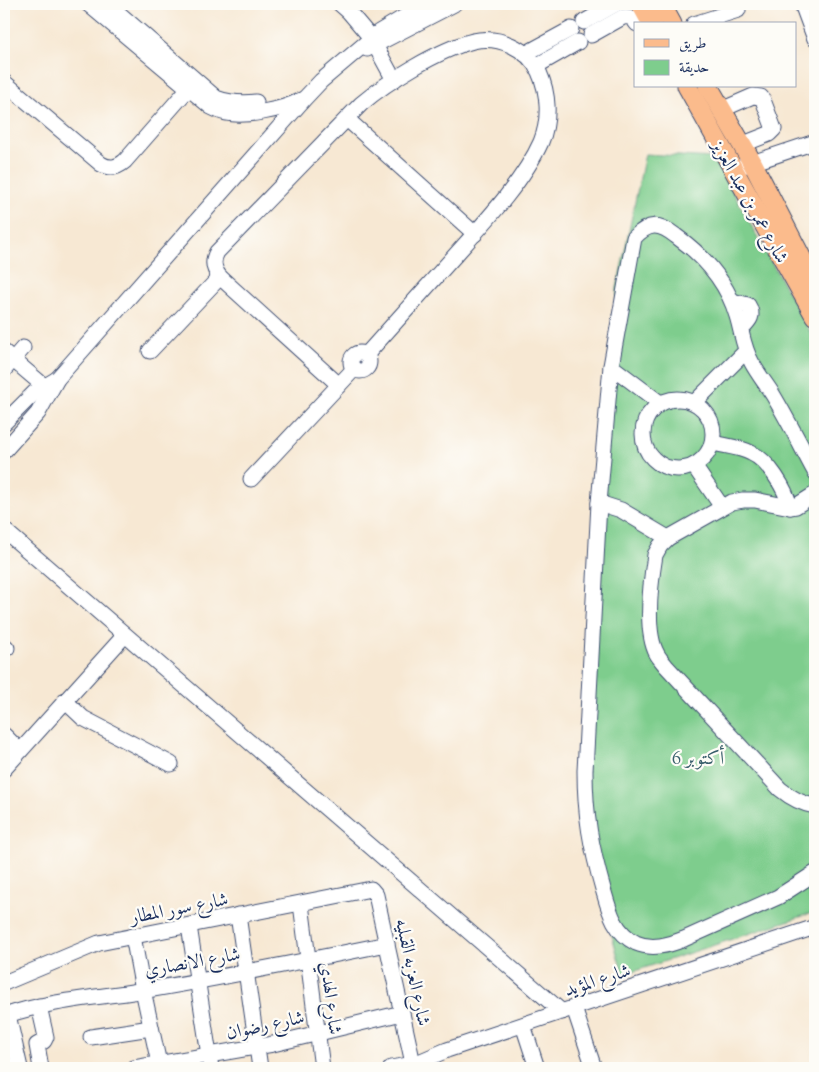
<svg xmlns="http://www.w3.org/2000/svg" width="819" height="1072" font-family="'Sorts Mill Goudy',Amiri,serif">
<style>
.green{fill:#7ecd8d;stroke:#4c7e76}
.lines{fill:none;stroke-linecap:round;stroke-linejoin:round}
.minor-casing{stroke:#3c4b70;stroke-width:17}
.major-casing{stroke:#3c4b70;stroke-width:21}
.minor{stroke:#fff;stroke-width:15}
.major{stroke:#fbbb8c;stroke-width:19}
.labels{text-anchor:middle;stroke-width:4.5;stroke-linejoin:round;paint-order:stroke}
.street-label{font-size:19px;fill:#1b2f5e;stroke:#fdfcf7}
.park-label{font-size:19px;fill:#395e6c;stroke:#fdfcf7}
</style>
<rect width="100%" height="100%" fill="#fdfcf7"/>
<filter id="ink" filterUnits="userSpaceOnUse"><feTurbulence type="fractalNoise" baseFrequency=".02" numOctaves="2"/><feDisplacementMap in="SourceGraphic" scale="10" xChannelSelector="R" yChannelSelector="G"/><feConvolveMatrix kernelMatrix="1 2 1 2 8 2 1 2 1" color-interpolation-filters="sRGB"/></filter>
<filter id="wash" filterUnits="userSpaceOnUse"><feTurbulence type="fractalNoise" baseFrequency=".0096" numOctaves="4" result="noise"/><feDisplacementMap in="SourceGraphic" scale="20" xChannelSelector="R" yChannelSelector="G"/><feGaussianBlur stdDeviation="1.12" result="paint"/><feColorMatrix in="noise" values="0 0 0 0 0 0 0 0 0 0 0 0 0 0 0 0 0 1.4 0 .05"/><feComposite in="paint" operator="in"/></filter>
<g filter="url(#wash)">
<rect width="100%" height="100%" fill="#f7e8d3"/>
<polygon class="green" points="645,154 714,158 815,341 815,912 623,975 582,828 617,288"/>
</g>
<g filter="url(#ink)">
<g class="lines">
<defs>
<g id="minor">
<path d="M 88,4 L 211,107 C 215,109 221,112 226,113 C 245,117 283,110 301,100"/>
<path d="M 108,4 L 216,98 C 230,103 241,104 256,102"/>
<polyline points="340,4 349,12 371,38"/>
<polyline points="802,4 815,39"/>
<polyline points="584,22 616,4"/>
<polyline points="694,24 738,10"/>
<path d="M 591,35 L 623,17 C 630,16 633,18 637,24"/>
<polyline points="375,45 394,80"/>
<polyline points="367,49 454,4"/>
<polyline points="525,54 571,29"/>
<polyline points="536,66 578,42"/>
<path d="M 4,82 L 101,164 C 110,169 117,168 125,161 L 188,89"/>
<polyline points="721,110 753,96 761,97 763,100 774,129 769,134 741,145"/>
<polyline points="347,119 475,234"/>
<polyline points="734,169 815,142"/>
<path d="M 732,301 L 748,305 C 755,316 749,321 741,329"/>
<polyline points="150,351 220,277"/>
<polyline points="4,352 44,386"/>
<circle cx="360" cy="362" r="9"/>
<polyline points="611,366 660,403"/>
<polyline points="4,370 23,348"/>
<path d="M 339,385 L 220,277 C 213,269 212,261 217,252 L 361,104 C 388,81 438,50 473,41 C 498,35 528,48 539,72 C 549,94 550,120 541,142 C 524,180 487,220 459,251 C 428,286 397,320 366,355"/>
<circle cx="678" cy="434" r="35"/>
<polyline points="695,402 746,351"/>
<polyline points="4,423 34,393 57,379"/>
<path d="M 713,443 C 725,446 740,447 751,453 C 768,460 786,489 790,507"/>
<polyline points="4,451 38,413 57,379 305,98 321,81 379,32 426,4"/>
<polyline points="694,466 722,507"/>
<path d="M 815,472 C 801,446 788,420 773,395 C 766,384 758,374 752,363 C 743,348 742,332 737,316 C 727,282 704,256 676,236 C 659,223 649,222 634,238 L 611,366 L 599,503 L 585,771 C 585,815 591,847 603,889 C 609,910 614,932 636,943 C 652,950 669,945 684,939 L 778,897 L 815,873"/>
<polyline points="251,479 354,369"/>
<path d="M 815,494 L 796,506 L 790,507 L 755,500 L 743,500 L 732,502 L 668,538 L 660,546 L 655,555 C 651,580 644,631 657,654 C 659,658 663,662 666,666 L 780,789 C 791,798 801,804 815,806"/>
<polyline points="599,503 621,510 668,538"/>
<polyline points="4,530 562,1012"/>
<polyline points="4,645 7,648"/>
<polyline points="65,701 83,718 171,764"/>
<polyline points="4,735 20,751"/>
<polyline points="4,769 125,635"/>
<polyline points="301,904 322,1068"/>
<polyline points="238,915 260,1068"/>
<polyline points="189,926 211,1068"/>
<polyline points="133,936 143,990 160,1068"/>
<polyline points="4,983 99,943 371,889 376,895 414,1068"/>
<polyline points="39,1006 46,1037 44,1041 37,1045 41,1068"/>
<polyline points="574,1008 594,1068"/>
<polyline points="8,1015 20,1068"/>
<path d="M 4,1016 C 51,1000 103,997 153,989 C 231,976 309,960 387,944"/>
<polyline points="523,1025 537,1068"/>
<polyline points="91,1037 151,1028"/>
<polyline points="134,1068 273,1044 402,1013"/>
<polyline points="391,1068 414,1064 447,1050 815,927"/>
</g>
<g id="major">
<polyline points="641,4 652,24"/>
<polyline points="661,4 672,24"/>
<polyline points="687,86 815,316"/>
<polyline points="708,86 752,162 815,284"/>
</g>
</defs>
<use href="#minor" class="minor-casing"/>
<use href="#major" class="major-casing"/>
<use href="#minor" class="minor"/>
<use href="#major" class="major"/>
</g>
</g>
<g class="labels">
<g class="street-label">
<text transform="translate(751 201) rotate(61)" y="7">شارع عمر بن عبد العزيز</text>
<text transform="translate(179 907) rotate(-11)" y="7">شارع سور المطار</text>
<text transform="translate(192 961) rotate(-10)" y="7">شارع الانصاري</text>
<text transform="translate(414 972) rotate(78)" y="7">شارع العزبه القبليه</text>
<text transform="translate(597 979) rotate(-18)" y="7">شارع المؤيد</text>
<text transform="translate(332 998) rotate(83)" y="7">شارع الهدي</text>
<text transform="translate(265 1024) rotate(-12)" y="7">شارع رضوان</text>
</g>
<g class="park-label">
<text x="698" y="764">6 أكتوبر</text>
</g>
</g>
<rect width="819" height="1072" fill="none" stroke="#fdfcf7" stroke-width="20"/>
<rect x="634" y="22" width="162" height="65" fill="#fdfcf7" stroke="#a3aaba"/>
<rect x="644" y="39" width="25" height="8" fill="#fbbb8c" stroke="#a3aaba"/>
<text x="679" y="48" font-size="15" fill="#1b2f5e">طريق</text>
<rect x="644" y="60" width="25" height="15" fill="#7ecd8d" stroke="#a3aaba"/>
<text x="679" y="72" font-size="15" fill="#1b2f5e">حديقة</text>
</svg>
